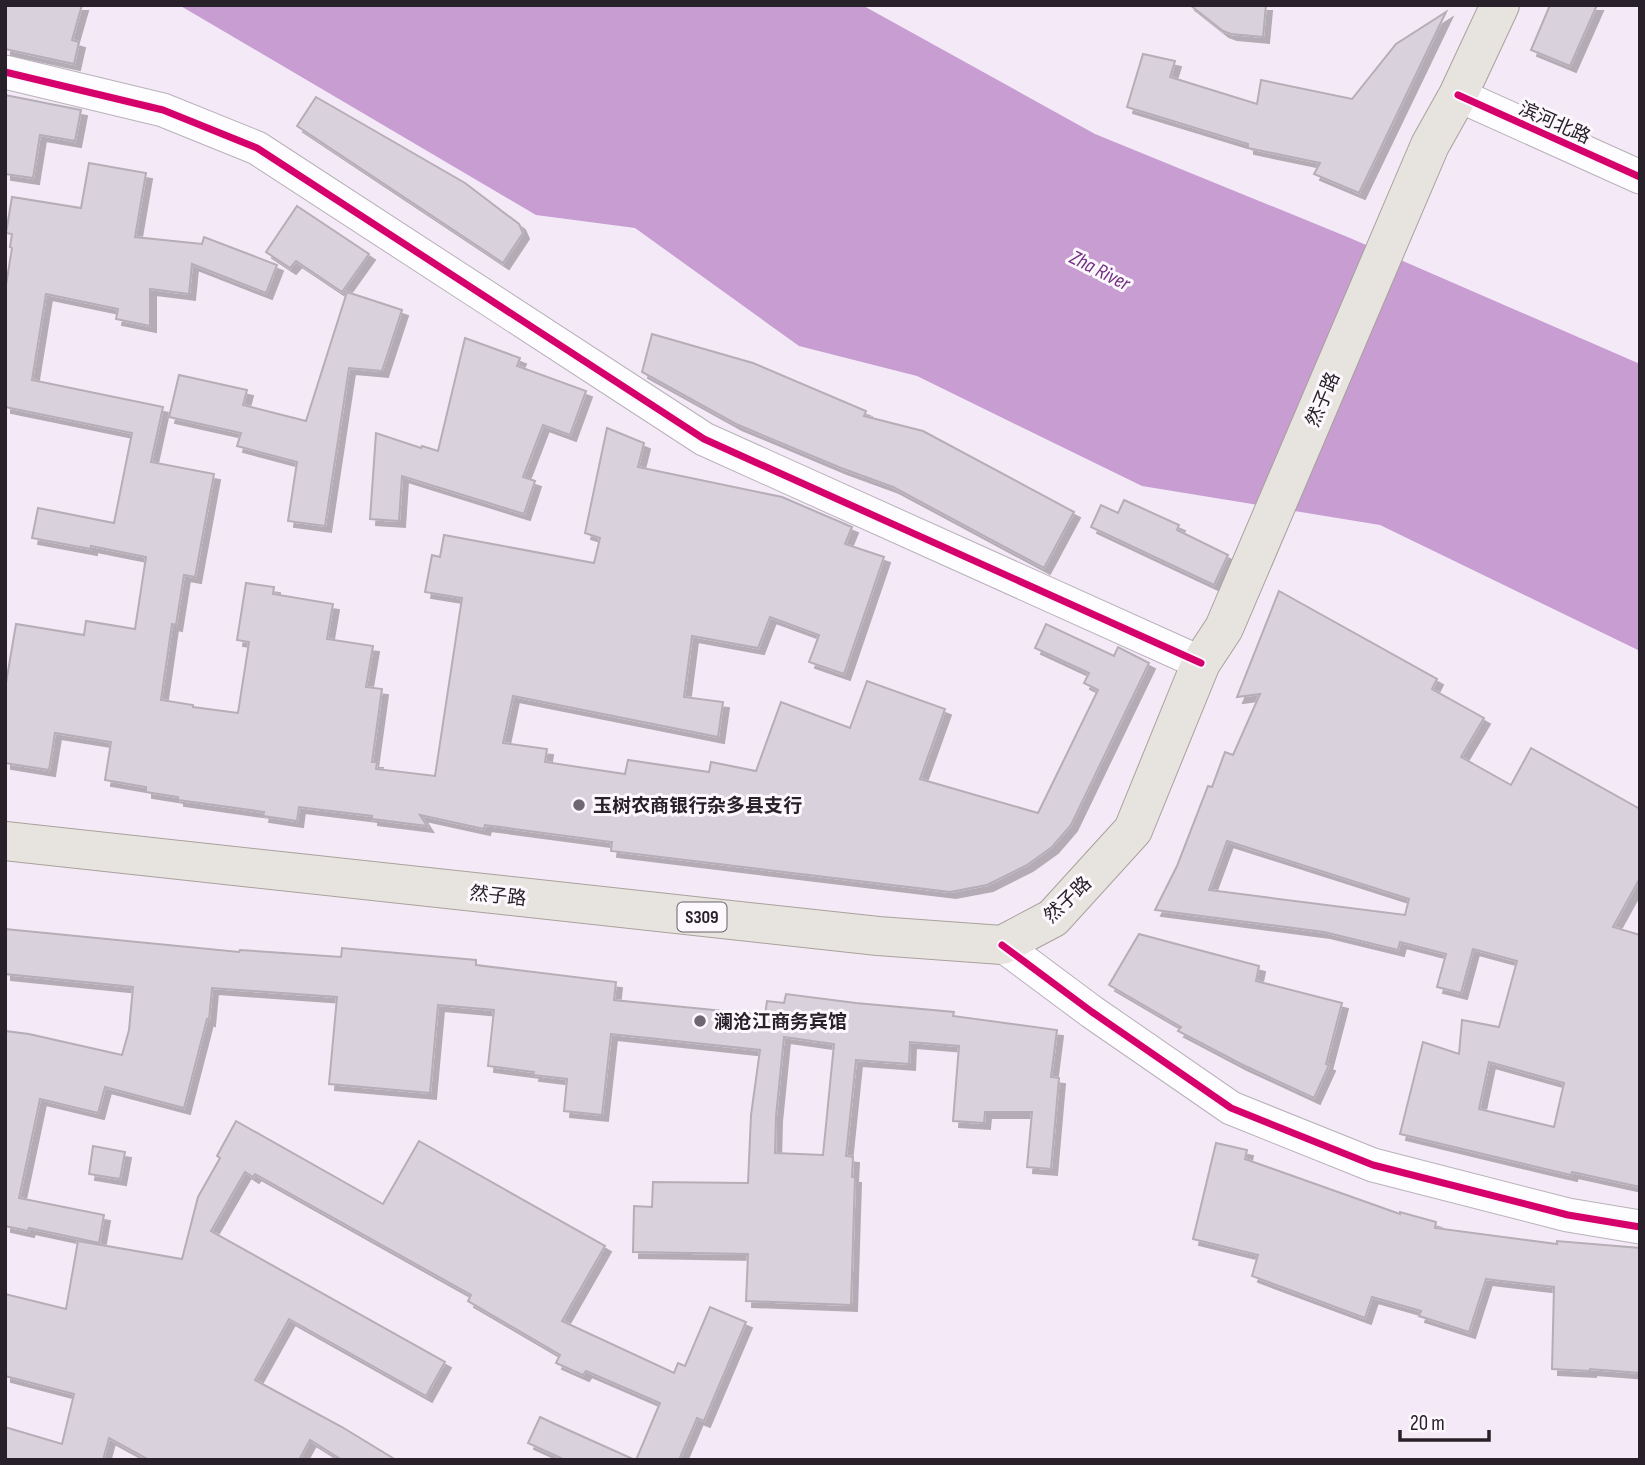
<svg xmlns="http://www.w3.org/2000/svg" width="1645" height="1465" font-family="'Sofia Sans Condensed','Noto Sans SC',sans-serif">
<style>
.water{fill:#c79dd2}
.building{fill:#d9d1dc;stroke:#b5aeb7;stroke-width:2;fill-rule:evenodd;filter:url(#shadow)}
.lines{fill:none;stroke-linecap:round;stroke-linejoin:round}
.tertiary-casing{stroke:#b9b1ba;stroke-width:35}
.primary-casing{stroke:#a9a19b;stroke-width:40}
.tertiary{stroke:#fdfcfe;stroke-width:33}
.primary{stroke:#e7e3de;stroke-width:38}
.cycleway-casing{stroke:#fcf8fd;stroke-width:11}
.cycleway{stroke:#d6006c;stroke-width:7}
.poi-dot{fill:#6f6771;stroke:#fcf8fd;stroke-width:2.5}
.labels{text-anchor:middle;stroke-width:6;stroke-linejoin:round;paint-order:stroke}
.shield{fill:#fcf8fd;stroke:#686269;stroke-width:2}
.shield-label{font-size:18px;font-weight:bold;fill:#282129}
.street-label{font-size:19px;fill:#282129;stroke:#fcf8fd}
.poi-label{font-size:19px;font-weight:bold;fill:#282129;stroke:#fcf8fd;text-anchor:start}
.water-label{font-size:21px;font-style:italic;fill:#753085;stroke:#fcf8fd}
</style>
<defs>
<filter id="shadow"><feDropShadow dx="6" dy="6" stdDeviation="0" flood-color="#0004"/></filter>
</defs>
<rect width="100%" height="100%" fill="#f4eaf7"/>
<polygon class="water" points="179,5 862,5 1095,134 1350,238 1640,364 1640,651 1380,525 1142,486 917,376 799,346 635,228 536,215"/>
<g class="building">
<polygon points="5,5 82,5 72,40 79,42 74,64 5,49"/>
<polygon points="1190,5 1266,5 1263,37 1231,34 1223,31"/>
<polygon points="1550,5 1597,5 1570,66 1531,50"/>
<polygon points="1446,12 1359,193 1314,174 1320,163 1248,148 1248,144 1127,107 1143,54 1175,61 1170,77 1257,104 1261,80 1352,99 1396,44"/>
<polygon points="5,95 81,110 75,141 40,135 33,178 5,174"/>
<polygon points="316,97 465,183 519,224 523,233 503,263 297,126"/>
<polygon points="89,163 146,173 135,237 202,244 204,237 277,265 266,293 192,264 189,294 150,289 150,326 116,319 118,309 46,294 32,380 163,407 151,462 214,474 195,577 184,575 176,625 172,624 161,700 193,705 193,707 238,713 249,642 237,640 246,583 274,587 273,594 333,604 327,639 373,646 366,687 382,689 372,762 377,762 376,769 435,776 462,598 425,592 432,555 440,557 444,535 594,563 600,538 585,533 607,428 644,443 638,467 782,497 852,527 845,544 884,557 844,674 809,662 819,635 770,617 758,648 692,636 684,697 723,702 718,737 513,696 503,743 547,749 545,762 625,774 628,760 709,772 711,762 756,771 781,702 850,728 867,681 945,709 920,779 1038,813 1098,690 1084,683 1089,673 1035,648 1046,624 1114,656 1118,647 1149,663 1071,825 1052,847 1027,865 987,885 950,892 611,851 612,842 485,825 484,829 420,815 427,826 372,819 372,816 299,807 297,821 263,816 264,812 178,800 178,797 146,792 146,787 105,780 111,742 55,733 49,770 5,763 5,689 16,624 84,635 86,621 135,629 146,557 91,546 91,549 32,538 38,508 114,523 132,433 5,407 5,291 12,248 10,247 12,234 6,233 12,197 81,208"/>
<polygon points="297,206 369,254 342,292 296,261 290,268 266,252"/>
<polygon points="347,292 402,310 382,371 349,368 325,526 288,521 297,462 237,446 241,433 169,417 179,375 247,390 243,405 306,421"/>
<polygon points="652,334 753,363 866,411 864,416 923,431 1074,512 1044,568 893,487 841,468 736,424 642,372"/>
<polygon points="465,338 520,358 517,366 586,391 570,435 543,425 523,477 535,481 524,514 402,476 399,521 370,519 376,433 421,448 422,446 438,451"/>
<polygon points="1124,500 1179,525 1177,530 1228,555 1214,585 1091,527 1101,505 1118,513"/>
<path d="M 1279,591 L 1437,679 L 1432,689 L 1484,718 L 1461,757 L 1511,785 L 1531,748 L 1640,809 L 1640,878 L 1613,927 L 1640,935 L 1640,1187 L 1572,1172 L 1571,1175 L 1541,1168 L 1400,1134 L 1423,1042 L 1459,1054 L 1462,1020 L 1499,1027 L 1517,961 L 1473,949 L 1461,993 L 1437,987 L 1446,954 L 1400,942 L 1398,950 L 1324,932 L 1155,910 L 1177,866 L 1208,786 L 1212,787 L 1225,752 L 1233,755 L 1260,694 L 1237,697 ZM 1227,841 L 1409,899 L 1405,915 L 1209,890 ZM 1489,1062 L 1564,1083 L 1554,1127 L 1479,1109 Z"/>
<path d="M 5,929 L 239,952 L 240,950 L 341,957 L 342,948 L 476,960 L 476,965 L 616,982 L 614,1000 L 765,1015 L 767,1001 L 784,1003 L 786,994 L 856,1003 L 954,1012 L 953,1016 L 1057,1030 L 1051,1077 L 1059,1078 L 1051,1169 L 1027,1167 L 1032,1112 L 985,1112 L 984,1123 L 953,1121 L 959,1046 L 910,1042 L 909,1064 L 856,1060 L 846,1156 L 853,1157 L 852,1177 L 855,1177 L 851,1305 L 746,1301 L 748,1254 L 633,1252 L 634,1206 L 652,1207 L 653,1182 L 748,1183 L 751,1115 L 760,1050 L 611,1034 L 602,1115 L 564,1111 L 567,1079 L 533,1075 L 534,1072 L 488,1066 L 494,1010 L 438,1005 L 430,1093 L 329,1084 L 337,997 L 212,988 L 209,1020 L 207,1019 L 184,1108 L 105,1087 L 98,1113 L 40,1099 L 19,1198 L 104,1215 L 99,1243 L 29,1228 L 28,1231 L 5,1226 L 5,1031 L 29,1034 L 122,1055 L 129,1030 L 133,987 L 5,974 ZM 784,1037 L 834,1044 L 823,1155 L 775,1153 L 776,1116 Z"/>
<polygon points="1139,934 1259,966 1256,981 1342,1003 1326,1064 1329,1065 1314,1098 1241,1064 1178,1031 1181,1027 1109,985"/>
<polygon points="236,1121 383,1204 419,1141 605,1246 562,1321 674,1373 678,1363 685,1366 710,1307 746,1322 704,1421 697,1418 679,1460 636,1460 660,1403 586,1371 583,1375 556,1363 560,1355 468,1301 471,1295 255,1174 253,1177 245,1172 211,1231 445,1362 426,1396 289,1319 255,1380 342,1427 396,1460 342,1460 310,1440 299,1460 149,1460 109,1438 103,1460 5,1460 5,1427 62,1444 74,1394 5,1376 5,1294 66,1309 78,1241 182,1259 198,1197 220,1158 217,1156"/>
<polygon points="1216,1143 1247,1150 1245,1159 1400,1214 1400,1212 1436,1222 1435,1228 1557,1244 1557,1241 1640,1248 1640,1373 1590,1369 1590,1371 1552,1369 1554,1287 1486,1279 1469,1332 1419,1316 1421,1311 1372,1297 1365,1318 1252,1276 1258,1255 1193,1239"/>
<polygon points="93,1146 125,1152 120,1179 89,1174"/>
<polygon points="540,1417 555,1424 635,1460 565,1460 528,1443"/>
</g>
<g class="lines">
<defs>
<g id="tertiary">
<polyline points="5,72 163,110 257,148 704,439 1201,663"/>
<polyline points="1458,95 1640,177"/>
<polyline points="1002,945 1092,1012 1231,1108 1373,1165 1568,1215 1640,1227"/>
</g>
<polyline id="primary" points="5,841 878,936 1002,945 1053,918 1133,830 1201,663 1224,628 1430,145 1458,95 1500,5"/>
</defs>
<use href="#tertiary" class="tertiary-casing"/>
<use href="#primary" class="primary-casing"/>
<use href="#tertiary" class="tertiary"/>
<use href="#primary" class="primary"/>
<defs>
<g id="cycleway">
<polyline points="5,72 163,110 257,148 704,439 1201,663"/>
<polyline points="1458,95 1640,177"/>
<polyline points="1002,945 1092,1012 1231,1108 1373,1165 1568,1215 1640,1227"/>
</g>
</defs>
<use href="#cycleway" class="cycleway-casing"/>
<use href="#cycleway" class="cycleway"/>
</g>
<g class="poi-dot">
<circle cx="579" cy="805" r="7"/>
<circle cx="700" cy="1021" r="7"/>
</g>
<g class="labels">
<rect class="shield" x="677.5" y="902.5" width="49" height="29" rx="5"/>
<g class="shield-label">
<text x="702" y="923">S309</text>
</g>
<g class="street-label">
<text transform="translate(1555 122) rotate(24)" y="7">滨河北路</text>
<text transform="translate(1322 399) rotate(-67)" y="7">然子路</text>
<text transform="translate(498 895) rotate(6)" y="7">然子路</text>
<text transform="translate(1067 899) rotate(-44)" y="7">然子路</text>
</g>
<g class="poi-label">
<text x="593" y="812">玉树农商银行杂多县支行</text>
<text x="714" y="1028">澜沧江商务宾馆</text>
</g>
<g class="water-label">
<text transform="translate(1100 270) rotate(27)" y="7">Zha River</text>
</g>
</g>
<rect width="1645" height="1465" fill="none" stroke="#282129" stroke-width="14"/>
<path d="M1400 1430v10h89v-10" fill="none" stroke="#282129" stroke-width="3.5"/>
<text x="1410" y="1430" font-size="21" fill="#282129" stroke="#fcf8fd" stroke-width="5" paint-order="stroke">20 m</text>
</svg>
